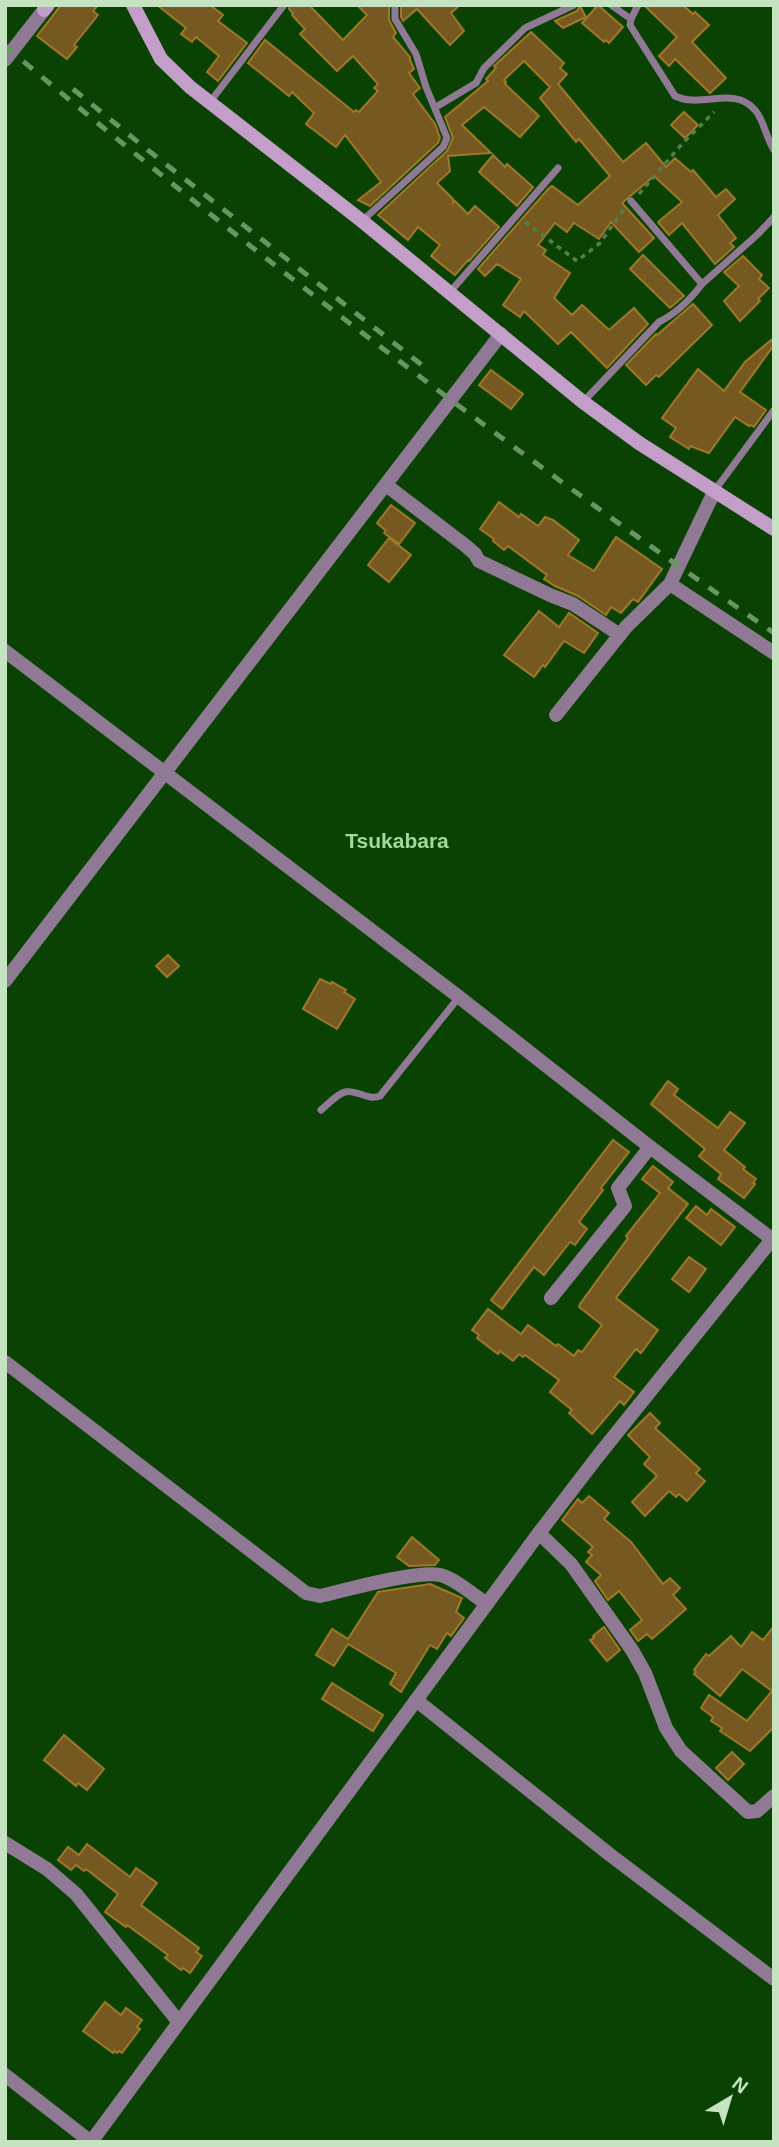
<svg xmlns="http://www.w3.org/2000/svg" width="779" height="2147" font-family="Arial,sans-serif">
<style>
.building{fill:#755920;stroke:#a07827;stroke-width:2}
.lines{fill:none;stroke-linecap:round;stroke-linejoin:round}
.path{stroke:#52804c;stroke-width:3.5;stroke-dasharray:5 5;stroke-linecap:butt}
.lane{stroke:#907994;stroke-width:7}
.street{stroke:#907994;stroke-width:14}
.secondary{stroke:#c39ec9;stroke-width:14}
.rail{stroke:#699464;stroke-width:5;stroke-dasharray:12 12;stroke-linecap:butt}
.labels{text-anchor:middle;stroke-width:6;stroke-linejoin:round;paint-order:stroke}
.quarter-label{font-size:21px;font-weight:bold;fill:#a0da98;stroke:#094202}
</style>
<rect width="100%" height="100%" fill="#094202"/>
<g class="building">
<polygon points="61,5 98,5 93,11 98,15 74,45 77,47 67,59 37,36"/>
<polygon points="157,5 210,5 223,15 218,21 247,43 218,81 207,72 219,56 196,37 192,42 181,34 186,28"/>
<polygon points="290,5 309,5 343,40 367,15 357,5 389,5 389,20 396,33 393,37 410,57 410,60 414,69 409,73 420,88 413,94 435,124 440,138 438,143 370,206 358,200 381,182 345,135 336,147 319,134 306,124 314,113 292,92 289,96 248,63 265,40 354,112 356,110 359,112 378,91 374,88 378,84 353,56 337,71 300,34 305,29 292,15 293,13 289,9"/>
<polygon points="401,5 460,5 451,13 464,31 450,45 417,9 403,21 401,17"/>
<polygon points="598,5 623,27 609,43 606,40 604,42 582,23"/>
<polygon points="644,5 683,5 693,14 695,12 709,25 692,42 726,78 710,93 675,59 669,66 659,56 677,37"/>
<polygon points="580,6 586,17 563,28 555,21 577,11"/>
<polygon points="531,32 564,63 560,68 567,74 558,84 623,162 646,143 666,167 675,158 691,172 693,170 716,197 726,189 735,199 718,215 736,238 730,243 734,247 715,264 682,223 669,235 658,222 682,202 654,176 622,203 654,238 639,252 611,222 599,239 574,223 567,232 555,223 538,245 546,250 543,255 570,273 554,298 572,315 582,305 609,330 634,308 648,324 607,368 571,332 558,344 524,311 520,317 503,305 521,279 497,264 485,276 478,269 549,188 552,186 578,205 610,176 579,139 576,142 540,98 550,87 524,61 504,80 506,82 505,84 539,116 520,137 484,107 462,125 491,153 448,156 450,171 437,183 453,199 453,203 455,201 468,214 475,206 499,227 469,261 468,260 455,275 431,256 440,245 418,227 408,240 378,215 447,151 453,138 445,117 488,81 486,79 496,68 494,66"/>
<polygon points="684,112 698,125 685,138 671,125"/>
<polygon points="493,155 505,167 507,164 533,187 517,206 479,172"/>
<polygon points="643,255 684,296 670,308 630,269"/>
<polygon points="743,256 762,275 759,279 769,288 758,299 760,301 740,321 724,301 739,286 724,272"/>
<polygon points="693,304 712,325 659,377 656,375 646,385 626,365 656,334 657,335"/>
<polygon points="771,340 774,345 740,392 766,410 754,427 751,425 749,426 735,417 709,453 690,446 689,449 670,437 676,428 662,418 698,369 724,391 745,362"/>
<polygon points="491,370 523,394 511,409 479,385"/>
<polygon points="499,502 519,517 521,514 538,526 545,517 553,520 579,540 568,555 594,571 616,537 662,569 638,602 633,599 621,613 611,607 606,615 578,596 555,586 544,579 547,575 508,546 504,550 493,541 494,539 480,529"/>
<polygon points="391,505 415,523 399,544 384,533 386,531 377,523"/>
<polygon points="389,538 411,555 389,582 368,565"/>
<polygon points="539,611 559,627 569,613 598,633 584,653 564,641 545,667 543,665 534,677 504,655"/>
<polygon points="168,955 179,966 167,977 156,966"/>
<polygon points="320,979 331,984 332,982 346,990 344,992 355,999 337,1029 303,1009"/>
<polygon points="668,1081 678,1089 674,1095 718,1128 730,1112 745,1123 724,1150 745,1167 743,1169 756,1179 753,1183 755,1184 744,1198 718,1179 721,1174 699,1156 705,1149 651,1104"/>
<polygon points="613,1140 629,1152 601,1188 603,1190 579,1222 587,1229 575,1245 570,1242 544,1275 534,1267 502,1309 491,1300"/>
<polygon points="653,1166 673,1182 668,1188 688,1204 616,1298 658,1330 641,1353 636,1349 614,1377 634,1392 624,1405 620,1401 592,1434 569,1413 572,1410 550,1392 559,1380 525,1355 523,1357 519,1354 513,1361 500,1351 498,1354 477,1338 479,1335 472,1330 488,1309 521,1334 528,1325 556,1346 558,1344 574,1356 578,1350 582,1352 602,1325 579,1307 580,1304 628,1238 626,1236 660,1193 642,1179"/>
<polygon points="696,1206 707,1215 711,1209 735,1227 721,1245 686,1218"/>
<polygon points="689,1257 706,1269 689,1292 672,1279"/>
<polygon points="650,1413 660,1423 655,1428 700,1469 696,1473 705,1481 687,1501 679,1494 676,1497 669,1491 645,1516 632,1502 657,1476 644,1464 650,1457 628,1435"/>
<polygon points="589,1496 609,1513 604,1519 631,1542 663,1584 670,1578 680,1588 673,1595 686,1609 652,1639 647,1634 638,1641 630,1630 642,1620 619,1591 608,1600 595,1581 601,1575 586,1562 592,1555 588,1552 593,1547 562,1520 578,1499 582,1503"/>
<polygon points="412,1537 439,1560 435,1565 409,1566 397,1557"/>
<polygon points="430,1584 462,1598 456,1612 464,1618 451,1636 447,1633 437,1649 430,1645 401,1692 390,1684 396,1673 348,1644 334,1666 316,1655 332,1629 348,1639 378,1592"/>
<polygon points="774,1626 774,1727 750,1751 720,1731 722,1728 711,1721 713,1717 701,1708 709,1695 747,1721 772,1691 742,1669 720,1696 694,1674 696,1672 694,1670 706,1654 709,1656 731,1636 741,1647 752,1632 763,1640"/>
<polygon points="604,1627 620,1650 607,1661 590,1640 594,1638 593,1636"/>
<polygon points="332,1683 383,1715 373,1731 322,1699"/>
<polygon points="64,1735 104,1769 87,1790 78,1783 76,1786 44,1760"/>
<polygon points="732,1752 744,1764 728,1780 716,1768"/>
<polygon points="87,1844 130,1877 136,1868 157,1883 141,1905 199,1948 196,1952 202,1956 190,1973 183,1968 181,1970 165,1958 168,1955 127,1925 126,1927 105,1912 118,1894 86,1869 84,1871 76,1865 71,1870 58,1860 68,1847 79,1855"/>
<polygon points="105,2002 121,2015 126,2008 142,2020 137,2027 140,2029 122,2053 119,2051 117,2053 114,2051 113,2053 83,2031"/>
</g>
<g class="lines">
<g class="path">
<polyline points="639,194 682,144 714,112"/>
<polyline points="525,222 577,261 600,243 624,209"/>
</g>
<g class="lane">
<path d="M 611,5 L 631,19 L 630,25 L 635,33 L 675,96 C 702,109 734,85 755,110 C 764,120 766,138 774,150"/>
<polyline points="631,19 638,5"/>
<polyline points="210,102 284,5"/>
<polyline points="436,107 476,83 484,68 525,28 574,5"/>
<polyline points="362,221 443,147 447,138 426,87 416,54 395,19 395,5"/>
<polyline points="702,284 758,234 774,217"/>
<polyline points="450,292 558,168"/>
<path d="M 583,402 L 659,322 C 677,313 690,300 702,284 L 631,201"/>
<polyline points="715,490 774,410"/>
<path d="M 321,1110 C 328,1104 337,1094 345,1092 C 357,1089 367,1101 380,1096 L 459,997"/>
</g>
<g class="street">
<polyline points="5,60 44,10"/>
<polyline points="386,485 466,546 475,554 479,561 550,595 573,604 620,635"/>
<polyline points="670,584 774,653"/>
<polyline points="5,651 459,997 650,1147 772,1239"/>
<polyline points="556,715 626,627 670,584 715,490"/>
<polyline points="5,981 501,334"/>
<polyline points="551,1298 625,1206 618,1188 650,1147"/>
<path d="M 5,1362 L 306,1593 L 320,1596 C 346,1590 417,1570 440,1575 C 456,1579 473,1595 487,1604"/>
<polyline points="539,1533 571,1564 632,1650 645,1673 666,1728 681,1751 748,1812 757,1811 774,1796"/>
<polyline points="416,1700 609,1854 774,1979"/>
<polyline points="5,1843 47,1869 76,1894 178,2021"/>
<polyline points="5,2075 91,2142"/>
<polyline points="91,2142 539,1533 598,1456 774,1237"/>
</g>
<g class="secondary">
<polyline points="133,5 161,59 190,87 362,221 583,402 639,443 774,529"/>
<polyline points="44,10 48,5"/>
</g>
<g class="rail">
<path d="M 5,46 C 252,254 509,449 774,633"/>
<polyline points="73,89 149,151 427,369"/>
</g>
</g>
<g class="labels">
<g class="quarter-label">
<text x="397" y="848">Tsukabara</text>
</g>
</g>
<rect width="779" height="2147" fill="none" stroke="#c5e2c1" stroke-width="14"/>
<g transform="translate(730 2098) rotate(38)" stroke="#094202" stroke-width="5" paint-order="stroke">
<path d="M0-5L12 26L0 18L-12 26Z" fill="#c5e2c1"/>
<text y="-10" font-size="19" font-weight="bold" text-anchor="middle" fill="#c5e2c1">N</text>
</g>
</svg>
